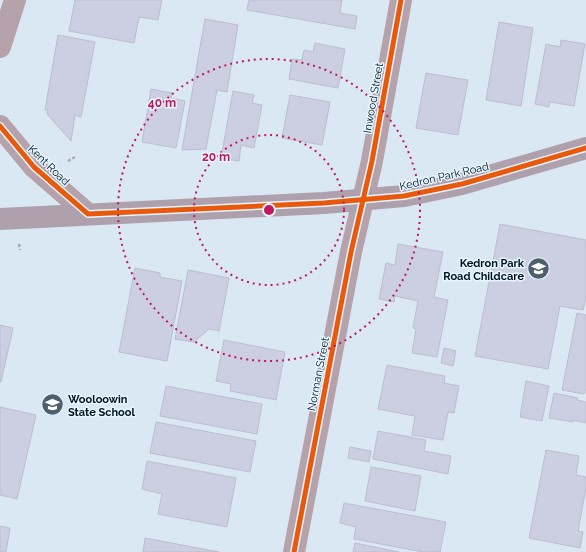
<svg xmlns="http://www.w3.org/2000/svg" width="586" height="552" font-family="Raleway,sans-serif">
<style>
.building{fill:#cccee2;stroke:#bbbecf}
.lines{fill:none;stroke-linecap:round;stroke-linejoin:round}
.path{stroke:#aaa6ae;stroke-width:2.5;stroke-dasharray:3 2;stroke-linecap:butt}
.minor{stroke:#b5a2ab;stroke-width:22}
.major{stroke:#afa0ad;stroke-width:22}
.cycleway-casing{stroke:#e7f5ff;stroke-width:8}
.cycleway{stroke:#e8590c;stroke-width:5}
.ring{fill:none;stroke:#c2185b;stroke-width:2;stroke-dasharray:2 4}
.labels{text-anchor:middle;stroke-width:3;stroke-linejoin:round;paint-order:stroke}
.street-label{font-size:11px;fill:#001522;stroke:#e7f5ff}
.poi-label{font-size:11px;font-weight:bold;fill:#001522;stroke:#e7f5ff;text-anchor:end}
.centre{fill:#c2185b;stroke:#e7f5ff;stroke-width:2}
.ring-label{font-size:12px;text-anchor:middle;font-weight:bold;fill:#c2185b;stroke:#e7f5ff;stroke-width:3;stroke-linejoin:round;paint-order:stroke}
</style>
<rect width="100%" height="100%" fill="#d9e8f3"/>
<g class="building">
<polygon points="75,0 162,0 158,20 139,17 134,43 69,31"/>
<polygon points="249,0 342,0 340,13 357,16 355,29 247,10"/>
<polygon points="205,19 238,25 227,92 217,90 206,149 182,150"/>
<polygon points="499,22 533,28 521,106 486,100"/>
<polygon points="58,35 95,42 81,117 75,115 71,141 47,114 48,110 45,110"/>
<polygon points="561,40 585,44 574,106 550,102 549,107 535,104 546,44 560,47"/>
<polygon points="315,43 345,49 338,88 289,79 292,59 302,60 304,50 313,52"/>
<polygon points="426,73 468,80 458,135 416,128"/>
<polygon points="151,89 172,93 171,98 185,101 176,148 142,142"/>
<polygon points="233,91 254,95 252,103 262,105 254,148 241,145 239,161 221,158"/>
<polygon points="290,95 330,102 322,145 282,138"/>
<polygon points="500,224 586,240 586,298 583,310 560,306 548,369 475,356"/>
<polygon points="398,244 443,252 434,297 448,300 437,357 412,353 416,329 413,328 418,301 395,296 394,302 379,299 386,263 395,265"/>
<polygon points="135,268 160,273 160,277 182,281 167,361 119,352"/>
<polygon points="188,270 229,278 219,331 209,329 194,342 175,339"/>
<polygon points="577,313 586,315 586,389 584,394 562,390"/>
<polygon points="0,325 13,328 1,382 0,382"/>
<polygon points="224,340 285,352 276,400 230,391 231,384 216,381"/>
<polygon points="444,348 456,351 453,366 441,363"/>
<polygon points="387,365 445,376 444,383 459,386 454,413 448,412 443,440 412,435 415,416 378,409"/>
<polygon points="526,381 549,386 542,421 520,417"/>
<polygon points="166,386 262,404 257,434 160,416"/>
<polygon points="554,393 578,398 577,400 586,402 586,423 573,420 573,422 549,418"/>
<polygon points="0,407 36,415 17,499 0,495"/>
<polygon points="156,422 256,441 250,472 150,453"/>
<polygon points="378,431 426,440 424,451 451,456 448,474 373,459"/>
<polygon points="350,447 371,451 369,462 348,458"/>
<polygon points="546,450 579,456 576,475 586,477 586,488 578,531 583,532 580,548 529,538"/>
<polygon points="147,461 236,478 227,527 158,514 162,494 142,489"/>
<polygon points="371,467 421,476 415,511 365,501"/>
<polygon points="344,503 446,522 440,552 423,552 354,539 356,527 340,523"/>
<polygon points="0,526 10,528 6,552 0,552"/>
<polygon points="145,538 219,552 143,552"/>
<polygon points="355,543 399,552 353,552"/>
</g>
<g class="lines">
<g class="path">
<polyline points="68,161 75,157"/>
<polyline points="19,244 20,250"/>
</g>
<g class="minor">
<polyline points="0,47 15,0"/>
<polyline points="0,126 34,167 88,214"/>
<polyline points="294,552 351,252 372,161 401,0"/>
</g>
<polyline class="major" points="0,219 324,203 404,196 462,184 586,148"/>
<defs>
<g id="cycleway">
<polyline points="0,126 34,167 88,214 324,203 404,196 462,184 586,148"/>
<polyline points="294,552 351,252 372,161 401,0"/>
</g>
</defs>
<use href="#cycleway" class="cycleway-casing"/>
<use href="#cycleway" class="cycleway"/>
</g>
<g class="ring">
<circle cx="269" cy="210" r="75"/>
<circle cx="269" cy="210" r="151"/>
</g>
<defs>
<symbol id="school-disc" viewBox="-11 -11 22 22"><circle r="9.5" fill="#4c5f6b" stroke="#e7f5ff"/><path d="M0-5L7-2L0 1L-7-2ZM-4 1L0 2.5L4 1V4Q0 6-4 4Z" fill="#fff"/></symbol>
</defs>
<g fill-rule="evenodd">
<use href="#school-disc" x="526" y="256" width="25" height="25"/>
<use href="#school-disc" x="40" y="392" width="25" height="25"/>
</g>
<g class="labels">
<g class="street-label">
<text transform="translate(373 98) rotate(-80)" y="4">Inwood Street</text>
<text transform="translate(49 165) rotate(44)" y="4">Kent Road</text>
<text transform="translate(444 176) rotate(-13)" y="4">Kedron Park Road</text>
<text transform="translate(318 374) rotate(-79)" y="4">Norman Street</text>
</g>
<g class="poi-label">
<text x="524" y="267">Kedron Park<tspan x="524" dy="13">Road Childcare</tspan></text>
<text x="68" y="403" text-anchor="start">Wooloowin<tspan x="68" dy="13">State School</tspan></text>
</g>
</g>
<circle cx="269" cy="210" r="6" class="centre"/>
<g class="ring-label">
<text x="162" y="107">40 m</text>
<text x="216" y="161">20 m</text>
</g>
</svg>
